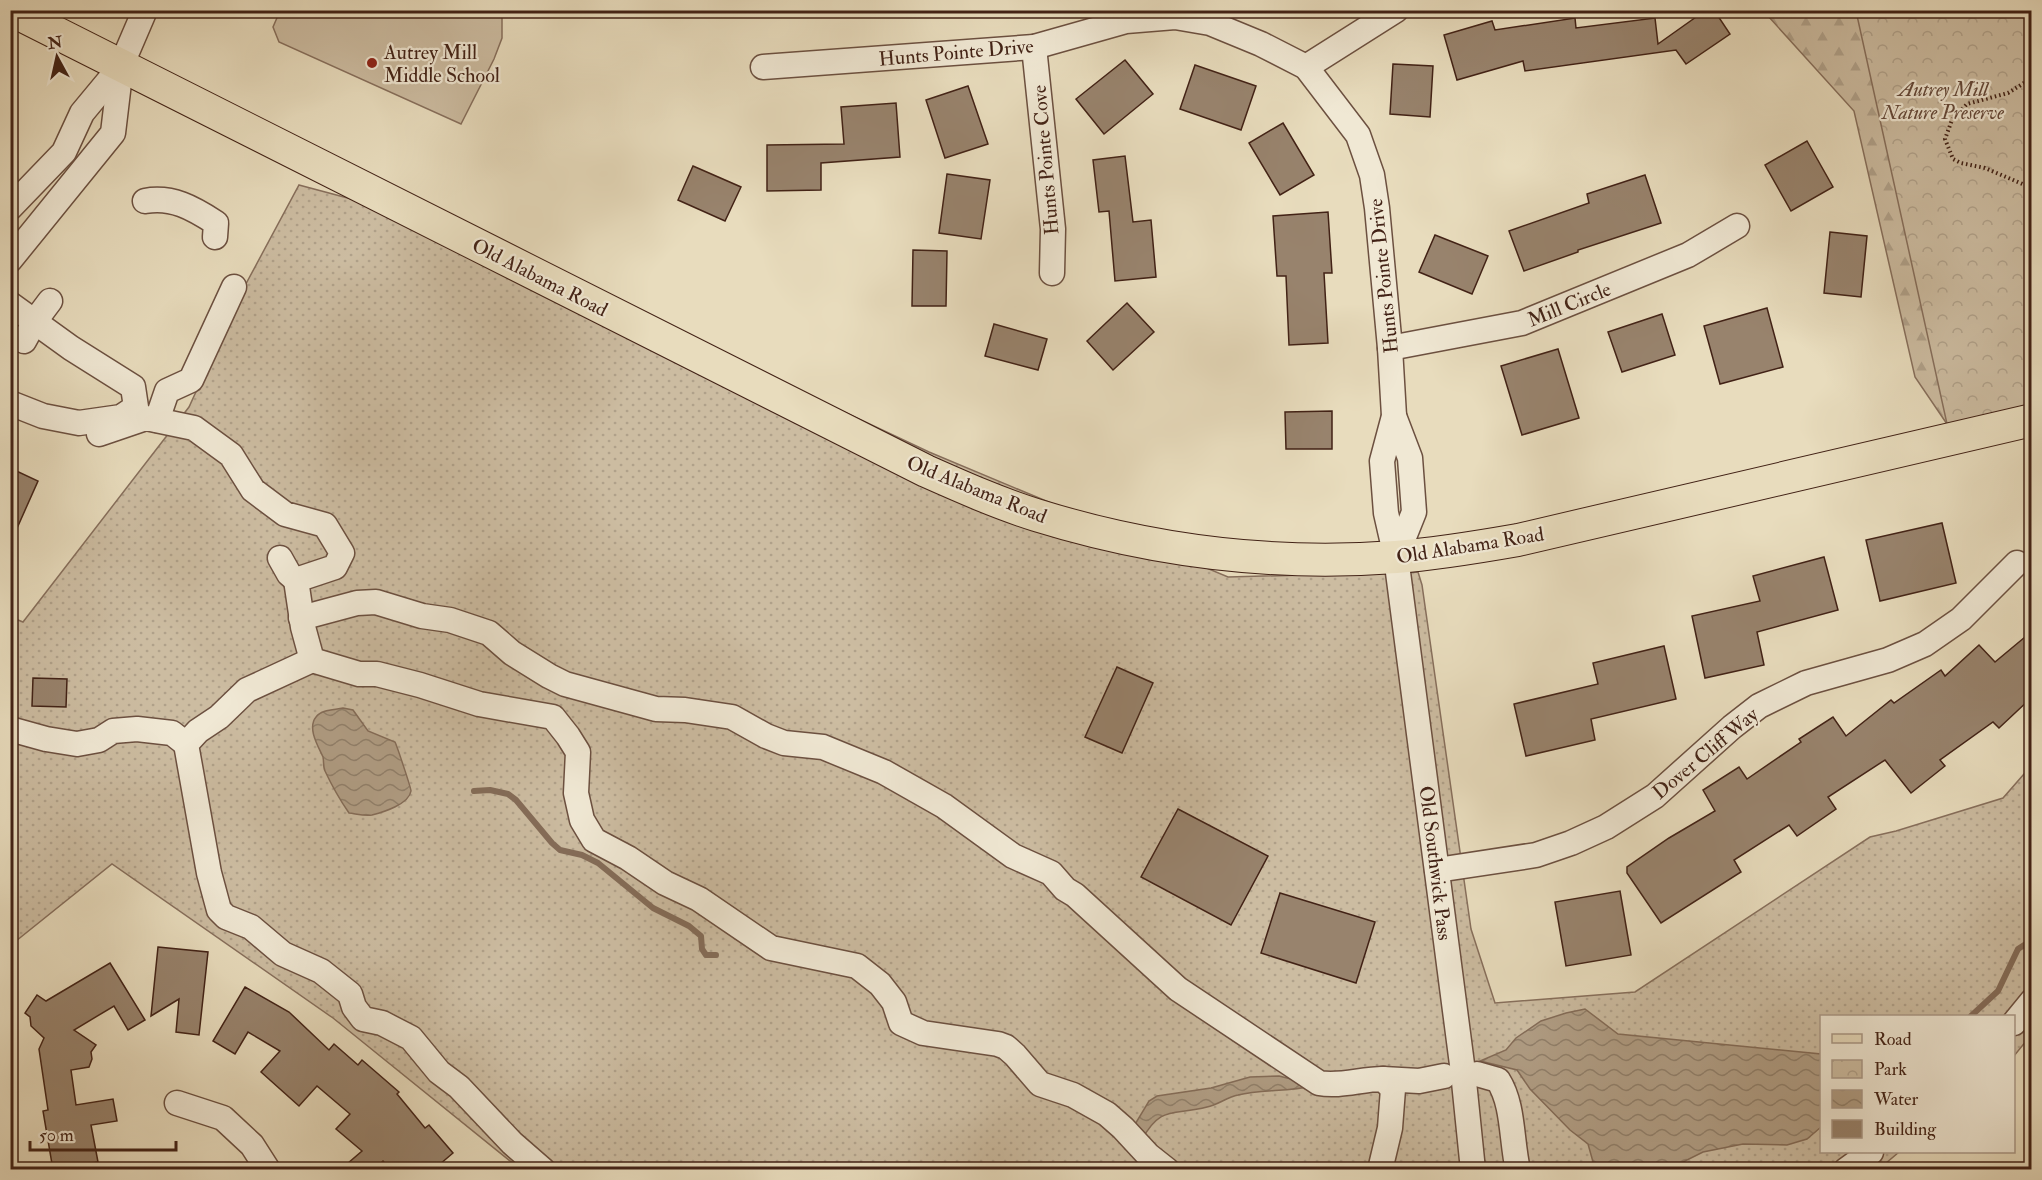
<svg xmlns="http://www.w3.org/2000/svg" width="2042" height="1180" font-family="'IM FELL Double Pica',serif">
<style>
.grass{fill:url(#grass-dots);stroke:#876f5c;stroke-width:1.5}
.forest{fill:url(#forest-firs);stroke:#876f5c;stroke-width:1.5}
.park{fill:url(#park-crowns);stroke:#876f5c;stroke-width:1.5}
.pitch{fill:#ccbca1;stroke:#876f5c;stroke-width:1.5}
.water{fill:url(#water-waves);stroke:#846c58;stroke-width:1.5}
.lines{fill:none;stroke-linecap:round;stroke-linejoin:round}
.stream{stroke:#846c58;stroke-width:6}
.building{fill:#98836d;stroke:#422216;stroke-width:1.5}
.minor-casing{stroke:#6c5040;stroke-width:27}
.major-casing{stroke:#422216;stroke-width:34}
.path{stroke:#422216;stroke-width:4;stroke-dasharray:1.5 3;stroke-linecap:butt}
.minor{stroke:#f0e8d4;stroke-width:24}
.major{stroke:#e8dcbd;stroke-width:32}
.poi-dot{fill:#8f2418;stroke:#f0e8d4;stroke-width:2}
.labels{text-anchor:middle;stroke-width:4.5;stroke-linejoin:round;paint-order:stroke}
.poi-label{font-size:20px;fill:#422216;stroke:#f0e8d4;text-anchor:start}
.street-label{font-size:20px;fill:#422216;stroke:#f0e8d4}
.park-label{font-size:20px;font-style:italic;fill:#644839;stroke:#f0e8d4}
</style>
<defs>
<pattern id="grass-dots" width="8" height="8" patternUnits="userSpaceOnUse" patternTransform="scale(1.5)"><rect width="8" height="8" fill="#ccbca1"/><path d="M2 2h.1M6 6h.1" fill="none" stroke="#b0a18a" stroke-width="1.8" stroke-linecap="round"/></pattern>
<pattern id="forest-firs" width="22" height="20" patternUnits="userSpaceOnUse" patternTransform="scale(1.5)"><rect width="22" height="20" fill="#ccbca1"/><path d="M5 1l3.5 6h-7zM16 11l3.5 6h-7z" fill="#b0a18a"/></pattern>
<pattern id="park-crowns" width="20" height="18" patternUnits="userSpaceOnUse" patternTransform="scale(1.5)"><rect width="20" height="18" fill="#ccbca1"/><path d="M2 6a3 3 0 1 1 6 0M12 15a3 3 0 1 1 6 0" fill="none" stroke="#b0a18a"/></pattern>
<pattern id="water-waves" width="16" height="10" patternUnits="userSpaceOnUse" patternTransform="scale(1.5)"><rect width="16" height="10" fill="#b09d84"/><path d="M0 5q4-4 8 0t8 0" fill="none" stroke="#91806b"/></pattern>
</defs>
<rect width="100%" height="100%" fill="#e8dcbd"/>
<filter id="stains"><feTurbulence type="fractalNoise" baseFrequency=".00333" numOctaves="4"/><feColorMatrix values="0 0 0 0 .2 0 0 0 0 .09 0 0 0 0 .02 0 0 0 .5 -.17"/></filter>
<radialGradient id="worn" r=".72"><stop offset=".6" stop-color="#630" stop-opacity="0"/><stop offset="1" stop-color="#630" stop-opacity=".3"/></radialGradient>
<g class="grass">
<polygon points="299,185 445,224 929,452 1228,577 1418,572 1422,585 1471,929 1495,1003 1635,992 1870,837 1896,831 2003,798 2031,766 2031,1035 2014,1056 2014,1016 1822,1016 1822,1152 1899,1152 1879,1169 520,1169 333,1018 112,864 11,945 11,617 23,622 189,407 241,293"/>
<polygon points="11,981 17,1169 17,1170 10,1169"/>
</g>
<polygon class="forest" points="1773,10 2031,11 1947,424 1915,377 1854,111 1768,16"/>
<polygon class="park" points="1856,11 2031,11 2031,409 1947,424"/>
<polygon class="pitch" points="280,11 502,11 502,38 494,59 461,124 279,42 273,27"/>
<g class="water">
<path d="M 343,708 L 353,710 L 368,731 L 395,742 C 397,746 411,788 411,791 C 409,804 384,812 372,815 C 364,816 357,814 349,813 C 340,800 332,786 325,771 C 323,767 324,762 323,757 C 318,746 307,728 316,717 C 322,709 335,710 343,708 Z"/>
<polygon points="1585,1009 1618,1034 1821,1054 1821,1127 1807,1139 1787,1145 1743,1144 1703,1152 1669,1169 1595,1169 1588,1144 1570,1130 1530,1089 1517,1070 1480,1061 1506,1050 1516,1038 1541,1021 1566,1013"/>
<path d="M 1279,1076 L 1291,1079 L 1300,1077 L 1312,1086 C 1288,1092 1262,1089 1238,1095 C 1227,1097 1218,1105 1207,1107 C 1173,1116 1161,1104 1141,1141 L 1131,1131 L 1149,1101 L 1157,1096 L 1211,1088 L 1250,1077 Z"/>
</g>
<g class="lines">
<g class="stream">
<polyline points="474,791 490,790 508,794 516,800 552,843 560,850 582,855 598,863 653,908 689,926 701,936 702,949 706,955 716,955"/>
<polyline points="1971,1016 1998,991 2018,949 2032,940"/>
</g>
</g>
<g class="building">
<polygon points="1706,10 1714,10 1730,34 1686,64 1676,50 1525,71 1523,61 1457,80 1444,35 1492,21 1495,30 1575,18 1576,28 1655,18 1658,44"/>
<polygon points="1125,60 1153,94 1104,134 1076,99"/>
<polygon points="1393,64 1433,66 1430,117 1390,114"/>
<polygon points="1195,65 1256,86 1241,130 1180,109"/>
<polygon points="968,86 988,144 945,158 926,100"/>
<polygon points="896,103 900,157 821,163 821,190 767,191 767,145 844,144 841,107"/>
<polygon points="1283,123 1314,175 1280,195 1249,143"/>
<polygon points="1807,141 1833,187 1791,211 1765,165"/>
<polygon points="1125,156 1133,222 1151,220 1156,277 1115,281 1109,211 1099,212 1093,160"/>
<polygon points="693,166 741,187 725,221 678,200"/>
<polygon points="947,174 990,180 981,239 939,233"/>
<polygon points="1645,175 1661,223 1578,250 1578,252 1524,271 1509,231 1589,203 1587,194"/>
<polygon points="1328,212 1332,273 1324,273 1328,343 1289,345 1286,276 1277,276 1273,216"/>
<polygon points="1830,232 1867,236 1861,297 1824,293"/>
<polygon points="1435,235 1488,256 1472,294 1419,272"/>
<polygon points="913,250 947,251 946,306 912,306"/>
<polygon points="1127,303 1154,332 1113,370 1087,341"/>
<polygon points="1767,308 1783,367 1720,384 1704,326"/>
<polygon points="1662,314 1675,355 1622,372 1608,332"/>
<polygon points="994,324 1047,339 1038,370 985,356"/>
<polygon points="1558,349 1579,418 1522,435 1501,366"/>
<polygon points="1332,411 1332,449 1286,449 1285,412"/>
<polygon points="10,468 38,481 10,544"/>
<polygon points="1942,523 1956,583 1880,601 1866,540"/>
<polygon points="1824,557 1838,610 1757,632 1764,665 1705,678 1692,616 1760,601 1753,576"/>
<polygon points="2031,632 2031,698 1999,728 1993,722 1940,760 1945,766 1911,793 1885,760 1828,797 1836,809 1797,836 1789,825 1734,860 1741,872 1661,923 1627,873 1627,867 1669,838 1715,811 1703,790 1739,767 1747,779 1801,742 1799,739 1833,717 1846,736 1891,700 1894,703 1941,670 1945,676 1979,645 1995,662"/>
<polygon points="1664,646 1676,699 1591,719 1595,740 1526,756 1514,704 1598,684 1593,663"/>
<polygon points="1117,667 1153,683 1122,753 1085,737"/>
<polygon points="33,678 67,679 66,707 32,706"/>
<polygon points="1178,809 1268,856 1231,925 1141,877"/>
<polygon points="1620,891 1631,955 1566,966 1555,902"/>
<polygon points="1280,893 1375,922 1356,983 1261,953"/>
<polygon points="158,947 208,952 199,1035 176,1032 179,999 151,1016"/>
<polygon points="110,963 145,1020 128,1030 114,1006 74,1030 96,1045 91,1052 92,1059 89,1067 71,1070 76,1105 113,1099 117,1121 91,1125 98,1162 53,1170 43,1111 48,1110 39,1049 44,1038 31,1026 30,1017 25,1013 37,995 46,1001"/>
<polygon points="245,987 289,1012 329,1050 334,1044 358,1065 362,1060 399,1092 397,1094 425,1128 429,1125 453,1153 433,1170 391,1170 383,1161 373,1170 340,1170 362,1151 336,1129 350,1114 317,1086 299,1106 261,1072 280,1051 248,1032 235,1054 213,1041"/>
</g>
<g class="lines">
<defs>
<g id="minor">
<polyline points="1034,47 1053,229 1052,273"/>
<polyline points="763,67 1034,47 1126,21 1175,17 1210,23 1261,44 1306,67 1358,135 1372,175 1377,208 1390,348 1394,416 1382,461 1386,513 1396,557 1411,672 1463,1072 1473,1170"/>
<polyline points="1306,67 1396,10"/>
<path d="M 145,201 C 172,196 193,208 216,223 L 215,237"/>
<polyline points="10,208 64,152 82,113 121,66"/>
<polyline points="10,260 113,133 121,66 145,10"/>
<polyline points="10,304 71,348 133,387 136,407 121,417 79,423 43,416 10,403"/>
<polyline points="24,341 35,321 50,301"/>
<polyline points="1390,348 1522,323 1688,255 1737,226"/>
<polyline points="1394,416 1410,458 1414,512 1396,557"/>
<polyline points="157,420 167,391 191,380 234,287"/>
<polyline points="99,434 146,418 194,428 231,455 253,490 285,514 325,525 342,553 335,567 296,580 303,627 312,660 359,674 377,674 420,685 479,704 553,717 568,736 578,752 576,793 582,820 594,840 628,858 665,883 699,899 771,948 857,966 880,984 894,1002 901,1023 923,1033 998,1044 1006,1047 1015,1055 1040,1084 1073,1095 1107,1114 1123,1128 1148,1155 1167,1170"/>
<polyline points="280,558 289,574 296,580"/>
<path d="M 301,618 L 357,603 L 376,602 L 422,616 L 450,620 L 489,633 L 512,653 L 549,676 L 565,684 L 656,709 L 685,710 L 732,717 L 766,736 L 784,743 L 823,747 L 884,772 L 944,806 L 1013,856 L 1051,873 L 1065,889 L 1075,895 L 1178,989 L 1319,1083 C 1340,1087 1361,1079 1383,1079 L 1393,1089 L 1390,1128 L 1380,1170"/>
<polyline points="312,660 247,690 219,717 198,731 186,744 209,873 219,910 226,917 251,927 283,954 321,971 350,994 354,1007 363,1019 382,1023 411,1038 439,1072 459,1087 512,1143 543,1170"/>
<polyline points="10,729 46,739 77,744 99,740 113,731 137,729 172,733 186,744"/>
<polyline points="1437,870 1536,855 1571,843 1606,827 1655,796 1732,727 1759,706 1806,683 1888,660 1925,644 1961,619 2017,563"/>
<polyline points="2014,1023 2032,1001"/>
<path d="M 1477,1074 L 1498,1080 C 1514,1105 1511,1140 1518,1170"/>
<polyline points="1383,1079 1419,1081 1444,1076"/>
<polyline points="177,1103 223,1118 252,1145 268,1170"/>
<polyline points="1846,1170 1871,1152"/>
</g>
<path id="major" d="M 11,10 L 926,471 C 962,487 998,503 1036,515 C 1152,551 1275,566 1396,557 C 1437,554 1478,547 1518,540 L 2032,420"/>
</defs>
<use href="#minor" class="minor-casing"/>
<use href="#major" class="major-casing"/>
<polyline class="path" points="2032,78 2008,93 1967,104 1952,120 1945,139 1953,159 1961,163 1985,168 2032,188"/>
<use href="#minor" class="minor"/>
<use href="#major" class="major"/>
</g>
<circle class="poi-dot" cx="372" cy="63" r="6"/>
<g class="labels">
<g class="poi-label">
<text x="384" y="59">Autrey Mill<tspan x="384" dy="23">Middle School</tspan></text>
</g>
<g class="street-label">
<text transform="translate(956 52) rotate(-5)" y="7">Hunts Pointe Drive</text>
<text transform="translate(1045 160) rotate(-95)" y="7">Hunts Pointe Cove</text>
<text transform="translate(1383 276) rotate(-96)" y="7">Hunts Pointe Drive</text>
<text transform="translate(540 277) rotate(27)" y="7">Old Alabama Road</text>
<text transform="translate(1569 304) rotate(-22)" y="7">Mill Circle</text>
<text transform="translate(977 489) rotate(22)" y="7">Old Alabama Road</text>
<text transform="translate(1470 545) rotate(-9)" y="7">Old Alabama Road</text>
<text transform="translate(1705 753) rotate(-40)" y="7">Dover Cliff Way</text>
<text transform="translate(1436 863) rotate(83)" y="7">Old Southwick Pass</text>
</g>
<g class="park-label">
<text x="1943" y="96">Autrey Mill<tspan x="1943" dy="23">Nature Preserve</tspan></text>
</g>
</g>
<rect width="2042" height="1180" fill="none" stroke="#e8dcbd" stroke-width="36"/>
<rect x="12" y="12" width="2018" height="1156" fill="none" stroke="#422216" stroke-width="3"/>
<rect x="18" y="18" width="2006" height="1144" fill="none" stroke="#422216" stroke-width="1.5"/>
<rect x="1820" y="1015" width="195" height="138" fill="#f0e8d4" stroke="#aa9988" stroke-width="1.5"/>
<rect x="1832" y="1034" width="30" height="9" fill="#e8dcbd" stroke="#aa9988" stroke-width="1.5"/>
<text x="1874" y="1045" font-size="18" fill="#422216">Road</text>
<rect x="1832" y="1060" width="30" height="18" fill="url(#park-crowns)" stroke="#aa9988" stroke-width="1.5"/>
<text x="1874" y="1075" font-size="18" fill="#422216">Park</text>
<rect x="1832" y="1090" width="30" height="18" fill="url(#water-waves)" stroke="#aa9988" stroke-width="1.5"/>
<text x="1874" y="1105" font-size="18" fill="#422216">Water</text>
<rect x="1832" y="1120" width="30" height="18" fill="#98836d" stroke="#aa9988" stroke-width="1.5"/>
<text x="1874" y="1135" font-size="18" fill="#422216">Building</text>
<g transform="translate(57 57) rotate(352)" stroke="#f0e8d4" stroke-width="4.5" paint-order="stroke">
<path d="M0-4.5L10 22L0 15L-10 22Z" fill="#422216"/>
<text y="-9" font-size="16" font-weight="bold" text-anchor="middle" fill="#422216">N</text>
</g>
<path d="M30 1141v9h146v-9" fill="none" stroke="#422216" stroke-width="3"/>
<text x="39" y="1141" font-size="18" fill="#422216" stroke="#f0e8d4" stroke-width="4.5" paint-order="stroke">50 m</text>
<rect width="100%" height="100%" filter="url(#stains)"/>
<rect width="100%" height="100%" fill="url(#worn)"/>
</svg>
